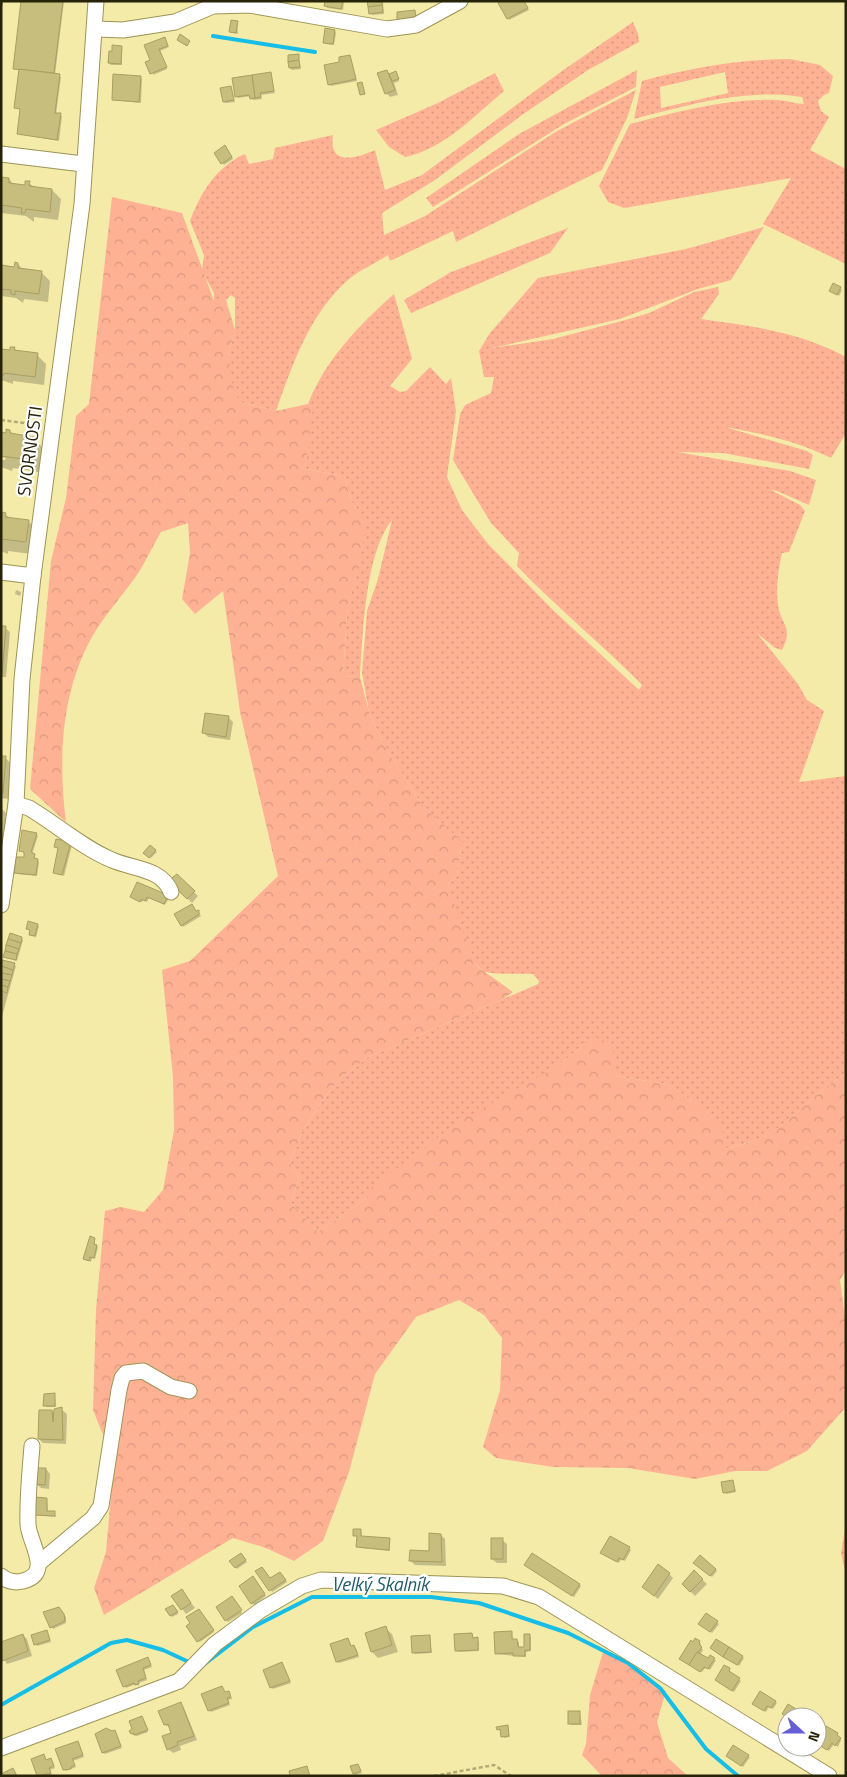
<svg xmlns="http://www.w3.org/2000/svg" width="847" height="1777" font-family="'Titillium Web',sans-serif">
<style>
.green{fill:url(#green-dots);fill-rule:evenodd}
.forest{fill:url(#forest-crowns)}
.shadow{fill:#0003}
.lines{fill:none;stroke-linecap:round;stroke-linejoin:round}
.stream{stroke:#16bee7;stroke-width:4}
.building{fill:#c7be7e;stroke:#a89f60}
.minor-casing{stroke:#9d9455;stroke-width:17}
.path{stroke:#b4ac77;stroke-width:2.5;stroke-dasharray:4 2.5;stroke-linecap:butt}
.minor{stroke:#fff;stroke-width:15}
.labels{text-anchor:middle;stroke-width:4.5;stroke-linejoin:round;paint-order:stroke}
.street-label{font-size:18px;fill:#272308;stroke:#fff}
.water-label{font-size:19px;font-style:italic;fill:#215b6c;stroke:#fff}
</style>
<defs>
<pattern id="green-dots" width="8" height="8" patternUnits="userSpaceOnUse" patternTransform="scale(1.25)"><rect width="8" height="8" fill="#ffb194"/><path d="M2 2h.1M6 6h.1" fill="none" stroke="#db987e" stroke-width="1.8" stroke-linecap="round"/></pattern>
<pattern id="forest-crowns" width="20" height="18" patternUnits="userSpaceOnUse" patternTransform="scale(1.25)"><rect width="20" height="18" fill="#ffb194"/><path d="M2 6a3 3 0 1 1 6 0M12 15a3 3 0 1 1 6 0" fill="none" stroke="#db987e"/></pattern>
</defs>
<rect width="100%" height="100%" fill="#f4eba9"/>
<g class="green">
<path d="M 633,22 L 638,34 L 639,42 L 588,70 L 522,115 L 435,180 L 382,213 L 384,235 L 425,216 L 557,131 L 636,90 L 627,118 L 602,170 L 456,242 L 453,231 L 390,261 L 388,255 C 376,263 360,270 349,279 C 310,313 293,363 276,411 L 239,402 L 230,381 L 228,356 L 235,330 L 235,298 L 231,295 L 222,304 L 214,302 L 214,293 L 202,271 L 204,255 L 190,221 C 201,192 216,167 245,154 L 249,164 L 273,159 L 275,148 L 333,135 C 328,167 357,158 375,150 L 385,190 L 422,175 L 562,71 Z"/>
<path d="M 790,59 L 820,65 L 833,76 L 829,93 L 824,95 L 818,101 L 821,111 L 829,117 L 810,150 L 846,169 L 846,264 L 763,224 L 791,178 L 642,205 L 624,208 L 608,202 L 599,186 L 630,124 C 678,112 727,98 777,100 C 786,100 795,104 804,104 L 802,97 C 746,88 688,105 634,119 L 642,81 C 690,68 741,59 790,59 ZM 725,72 L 728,93 L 661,108 L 660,87 Z"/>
<polygon points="637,70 636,87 564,124 433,207 426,198 519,134"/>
<path d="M 495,73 L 504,91 C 474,116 444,149 405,157 L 389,147 L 376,130 L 438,103 Z"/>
<path d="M 764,227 L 731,280 L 698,289 L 620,319 L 492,348 L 553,339 L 629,319 L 649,313 L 694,292 L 718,287 L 719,294 L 701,319 C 752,326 800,332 846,357 L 846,433 L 831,458 C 797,441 763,434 725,427 L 807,451 L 813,455 L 809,469 L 723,453 L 677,452 L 790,471 L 816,480 L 809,505 L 777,491 L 771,490 L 800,505 L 805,511 L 789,552 L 782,553 C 778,569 776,589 778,605 C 781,626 794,626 782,650 L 775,648 L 757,633 L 798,684 L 807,700 L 824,711 L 799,782 L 846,776 L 846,1074 C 817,1090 797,1117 769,1134 C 757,1141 739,1145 725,1149 L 693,1102 L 668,1084 L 614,1076 L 614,1057 L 586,1040 L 579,1049 L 559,1065 L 318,1232 L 291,1203 L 299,1178 L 290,1163 L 302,1132 L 327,1094 L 342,1077 L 368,1057 L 538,984 L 539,981 L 533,974 C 518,973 500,975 486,972 C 469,968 453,901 448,884 L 457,876 L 461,849 L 465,845 L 422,805 L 384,745 L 369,712 L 362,673 L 367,611 L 378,579 L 392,520 C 365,553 363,634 360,677 L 343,676 L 347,613 L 367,520 L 353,505 L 344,476 L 305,469 L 312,408 L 308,404 C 325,360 359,325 394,294 L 412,359 L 390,386 L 400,392 L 406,391 L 430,367 L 446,384 L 451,378 L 456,411 L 447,477 L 462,510 L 488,544 L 554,611 L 639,690 L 642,685 C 602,644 557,608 517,566 L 519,553 L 491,523 L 453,460 L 460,414 L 465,405 L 491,393 L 494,377 L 484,377 L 479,351 L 490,333 L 538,278 L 686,249 Z"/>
<polygon points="568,228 550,253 411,313 404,300 451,272"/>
<polygon points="846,1523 846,1575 841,1553"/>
</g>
<g class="forest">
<path d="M 112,197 L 182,213 L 214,301 L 226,300 L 235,330 L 228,356 L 233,386 L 239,402 L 276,411 L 308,404 L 313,408 L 305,469 L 344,476 L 353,505 L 368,520 L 347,613 L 343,676 L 360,677 L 369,712 L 384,745 L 422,805 L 466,845 L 461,849 L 457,876 L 448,884 L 463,932 L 478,967 L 513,992 L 503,999 L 368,1057 L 342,1077 L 327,1094 L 302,1132 L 290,1163 L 299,1178 L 291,1203 L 318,1232 L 370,1196 L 371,1188 L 457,1123 L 559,1065 L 579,1049 L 586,1040 L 595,1037 L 611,1044 L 614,1057 L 614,1076 L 668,1084 L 693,1102 L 717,1123 L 725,1136 L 726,1149 C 739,1145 757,1141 769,1134 C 797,1117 818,1089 846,1074 L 846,1270 L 840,1280 L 846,1324 L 846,1407 L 807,1451 L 767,1471 L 735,1471 L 695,1479 L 628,1468 L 553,1467 L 496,1458 L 483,1447 L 500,1390 L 502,1338 L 484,1315 L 459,1300 L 416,1317 L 375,1374 L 349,1472 L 323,1541 L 294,1561 L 266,1548 L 233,1538 L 104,1615 L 94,1588 L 106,1552 L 114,1462 L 93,1410 L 96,1310 L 105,1211 L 121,1207 L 144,1212 L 163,1190 L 174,1130 L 173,1077 L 162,970 L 190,961 L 278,876 L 240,712 L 223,591 L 195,614 L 182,599 L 190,553 L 188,523 L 161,532 C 153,545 147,559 139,572 C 124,594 105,614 92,637 C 61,692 58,760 66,822 L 30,789 L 51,561 L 66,498 L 76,416 L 89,404 Z"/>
<polygon points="604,1649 666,1691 657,1722 668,1758 688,1776 602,1776 582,1755 586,1744 590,1695"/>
</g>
<g class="shadow">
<polygon points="23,1 64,1 55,75 61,77 56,114 62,116 59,141 18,134 21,110 15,107 20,71 14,68"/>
<polygon points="325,1 344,1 343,10 327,8"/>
<polygon points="368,1 383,1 384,14 372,15"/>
<polygon points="504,1 524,1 529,10 509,20"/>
<polygon points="237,22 238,34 232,33 230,32"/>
<polygon points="334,31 336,33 334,45 326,44 325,43"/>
<polygon points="166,40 169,47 160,51 167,69 153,75 152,60 146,46"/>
<polygon points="121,47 122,65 111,65 109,63"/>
<polygon points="298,55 301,69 292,70 290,68"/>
<polygon points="350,56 357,81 331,86 330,84 341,63"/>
<polygon points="387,71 390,75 397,74 399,81 394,83 398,95 390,97 386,93"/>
<polygon points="270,73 275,93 261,95 262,99 253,100 251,96 238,98 237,96"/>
<polygon points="140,77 142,79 141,103 113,100"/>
<polygon points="231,87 235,102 226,103 224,102"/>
<polygon points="216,153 231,155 233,159 224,165"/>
<polygon points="1,178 9,179 14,185 26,186 29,183 34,187 52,190 61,199 58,220 34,217 34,222 26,216 1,213"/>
<polygon points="1,264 15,268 18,264 23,270 41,272 50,281 48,302 24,299 23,303 16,298 1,296"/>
<polygon points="840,288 842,290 839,296 831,291"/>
<polygon points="14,348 18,352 37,355 46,364 44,385 13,381 13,384 1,380 1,350 11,351"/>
<polygon points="10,431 14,435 33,438 46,451 44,473 13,468 12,471 1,467 1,460 5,460 6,458 1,457 1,434 7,434"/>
<polygon points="5,514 10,518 28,521 42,534 39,555 8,551 8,554 1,551 1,517"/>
<polygon points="16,590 21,592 20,596 15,594"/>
<polygon points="1,627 5,628 10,632 6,677 1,677"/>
<polygon points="206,714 229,718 233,722 230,740 208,737 204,733"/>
<polygon points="1,758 5,758 12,764 9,799 1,798"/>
<polygon points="1,808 6,813 4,848 1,848"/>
<polygon points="36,834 38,836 32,854 39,862 37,876 17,874 16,873 25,859 25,853 20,850"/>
<polygon points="57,840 72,845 64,876 54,873 59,849 56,847"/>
<polygon points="150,846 157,852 151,858 145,853"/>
<polygon points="177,875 198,896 192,903 170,881"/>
<polygon points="138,883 169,898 165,905 149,898 147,902 143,900 142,902 134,899 132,897"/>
<polygon points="198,911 201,916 183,927 182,925"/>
<polygon points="37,925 39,926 36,937 32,936 31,931 27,928"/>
<polygon points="22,938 23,940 17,961 6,958 4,957"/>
<polygon points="14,965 16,966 1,1020 1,969"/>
<polygon points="94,1239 95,1245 98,1247 95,1259 92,1258 91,1262 85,1259"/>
<polygon points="55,1395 56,1407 46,1407 45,1406"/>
<polygon points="55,1410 62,1410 67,1414 66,1444 43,1443 39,1439 52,1411 55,1414"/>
<polygon points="46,1469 50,1474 49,1489 41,1488 36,1484"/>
<polygon points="733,1481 736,1492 726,1494 724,1492"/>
<polygon points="47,1499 48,1512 54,1512 56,1517 35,1515"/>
<polygon points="361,1530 362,1537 389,1539 390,1551 360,1548 359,1537 354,1535"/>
<polygon points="441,1535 445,1539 446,1566 415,1565 410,1560 430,1552"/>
<polygon points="502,1540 507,1544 507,1563 497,1563 492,1559"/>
<polygon points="629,1548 631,1550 625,1561 621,1559 619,1563 602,1553"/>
<polygon points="532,1554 581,1586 574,1597 525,1565"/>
<polygon points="243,1556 247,1562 237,1569 236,1567"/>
<polygon points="700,1557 717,1571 712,1577 695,1563"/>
<polygon points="257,1571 270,1580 282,1575 287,1582 272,1592"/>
<polygon points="694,1572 707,1584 695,1596 683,1584"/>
<polygon points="669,1574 673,1578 658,1599 643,1587"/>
<polygon points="255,1579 266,1596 254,1605 252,1603"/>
<polygon points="182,1591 195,1608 186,1614 173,1596"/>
<polygon points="234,1599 242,1613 228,1622 217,1608"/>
<polygon points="175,1608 178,1614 172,1617 171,1616"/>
<polygon points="61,1610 66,1617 66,1623 53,1629 44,1613"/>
<polygon points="201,1612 214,1632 200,1642 198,1641"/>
<polygon points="717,1622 719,1624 712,1633 701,1626"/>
<polygon points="385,1628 392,1634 398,1652 378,1658 372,1652"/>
<polygon points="47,1632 51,1642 37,1646 35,1644"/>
<polygon points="512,1633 513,1640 519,1642 519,1648 525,1648 529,1636 531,1637 531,1651 526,1652 526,1657 496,1654"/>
<polygon points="472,1634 474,1639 479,1641 479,1651 458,1652 456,1650"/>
<polygon points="23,1635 27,1639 32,1656 7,1664 1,1654 1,1643"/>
<polygon points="429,1636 432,1653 415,1654 413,1652"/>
<polygon points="348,1640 352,1647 356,1648 359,1657 339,1663 337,1662"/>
<polygon points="696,1640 701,1644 700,1646 703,1650 700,1655 708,1660 716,1660 710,1670 706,1667 702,1672 683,1660"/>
<polygon points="713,1650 742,1657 744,1658 739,1666"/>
<polygon points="149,1661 152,1667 144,1670 147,1680 139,1683 138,1686 136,1684 126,1688 124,1686"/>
<polygon points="282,1664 291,1683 273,1689 271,1687"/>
<polygon points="729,1669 730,1674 741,1681 734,1692 716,1680"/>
<polygon points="225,1694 230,1694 232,1699 228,1700 230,1705 211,1712 209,1710"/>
<polygon points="775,1702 777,1703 773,1709 769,1707 766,1712 755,1705"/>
<polygon points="180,1704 184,1708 197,1740 180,1746 181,1750 173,1753 168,1749 173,1733 171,1728 165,1725"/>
<polygon points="580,1713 582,1725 571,1725 570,1723"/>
<polygon points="143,1720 148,1732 137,1736 133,1735 132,1734"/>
<polygon points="507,1727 510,1737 504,1738 501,1731 498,1729"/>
<polygon points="826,1727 837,1734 841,1740 838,1747 834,1744 829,1751 817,1743"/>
<polygon points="115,1731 122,1748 105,1754 103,1753 112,1733"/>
<polygon points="77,1742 84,1757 73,1761 76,1767 66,1771 64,1769"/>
<polygon points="748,1756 750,1757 743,1767 729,1758"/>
<polygon points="45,1757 46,1761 52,1761 55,1768 50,1770 52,1775 38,1776 32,1760"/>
<polygon points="358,1765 362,1773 355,1775 354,1773"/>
</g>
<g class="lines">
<g class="stream">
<polyline points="213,36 315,52"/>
<polyline points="202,1666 253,1627 312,1597 431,1597 479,1603 568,1633 628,1663 660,1688 706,1749 738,1776"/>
<polyline points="1,1705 111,1643 127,1640 163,1650 191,1663"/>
</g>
</g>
<g class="building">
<polygon points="21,1 63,1 54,73 13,69"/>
<polygon points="325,1 343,1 341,9 324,6"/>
<polygon points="367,1 382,1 382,5 368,7"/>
<polygon points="502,1 524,1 528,8 507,19 498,3"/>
<polygon points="382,5 383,12 369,14 368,7"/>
<polygon points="415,10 416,18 397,20 397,12"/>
<polygon points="231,20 238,21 236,33 229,32"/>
<polygon points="325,28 335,30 333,44 323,43"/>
<polygon points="180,34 190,41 187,46 177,40"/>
<polygon points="165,37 168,46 159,49 167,67 150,74 145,62 150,60 144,45"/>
<polygon points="112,45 122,46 121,64 108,63 109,51 112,51"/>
<polygon points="299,54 299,60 288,62 288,55"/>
<polygon points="350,55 356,79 328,85 324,65 339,62 339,57"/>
<polygon points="299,60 300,67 289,68 288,62"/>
<polygon points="19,69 60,74 55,113 61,113 57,140 17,134 20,109 14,108"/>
<polygon points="387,70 395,90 385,94 377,73"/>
<polygon points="396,71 399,79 392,81 389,74"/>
<polygon points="271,72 274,91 260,93 261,97 255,98 252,75"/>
<polygon points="113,74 141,76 139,102 112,100"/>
<polygon points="252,75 255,98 250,99 249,95 235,97 232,78"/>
<polygon points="362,82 365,94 360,95 357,83"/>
<polygon points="231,86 234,100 223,102 220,88"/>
<polygon points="225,145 232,157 221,164 214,153"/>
<polygon points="1,177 9,178 9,183 25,185 25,181 30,181 29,186 52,189 50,212 26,209 25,213 21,213 22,208 1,205"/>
<polygon points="15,262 18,263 18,268 42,271 39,294 15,291 15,295 11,294 11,290 1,289 1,265 14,267"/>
<polygon points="833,283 841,287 837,295 829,291"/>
<polygon points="10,347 15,347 14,350 38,353 35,377 4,373 4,375 1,375 1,349 10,350"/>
<polygon points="6,429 10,430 10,433 34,437 30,460 1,456 1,432 6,433"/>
<polygon points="2,512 6,513 5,517 29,520 26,542 1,539"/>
<polygon points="1,626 6,626 2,674 1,673"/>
<polygon points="205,713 229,716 226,737 202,733"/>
<polygon points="1,756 6,756 3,793 1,793"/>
<polygon points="22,830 37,833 31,852 35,854 34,858 38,859 36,875 14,873 16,857 24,857 24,852 19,851"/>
<polygon points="56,839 71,842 62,875 53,873 58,848 54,847"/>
<polygon points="150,845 156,850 149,858 143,853"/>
<polygon points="177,874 195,891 187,899 168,881"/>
<polygon points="137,882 168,895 164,904 147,897 145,901 141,899 140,902 130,897"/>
<polygon points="192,904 196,911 199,910 199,914 181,926 174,914"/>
<polygon points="28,921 38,924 35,936 29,935 30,930 26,929"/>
<polygon points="10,933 22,937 21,943 8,939"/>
<polygon points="8,939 21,943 19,949 6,945"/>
<polygon points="6,945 19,949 17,954 5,951"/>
<polygon points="5,951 17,954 16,960 3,957"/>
<polygon points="2,960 15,963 13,970 1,966"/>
<polygon points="1,966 13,970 12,975 1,973"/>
<polygon points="1,973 12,975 10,981 1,979"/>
<polygon points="1,979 10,981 8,987 1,985"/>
<polygon points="1,985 8,987 7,993 1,991"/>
<polygon points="90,1236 95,1238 94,1244 97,1245 94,1258 90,1257 89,1261 83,1259"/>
<polygon points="55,1393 55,1406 43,1406 44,1394"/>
<polygon points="62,1407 63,1440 38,1439 39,1410 52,1410 53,1422 54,1409"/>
<polygon points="36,1468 46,1468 45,1485 35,1484"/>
<polygon points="733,1480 735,1491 723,1493 721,1482"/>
<polygon points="34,1497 47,1498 47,1511 55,1511 55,1516 34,1515"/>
<polygon points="353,1529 361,1529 361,1536 390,1538 389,1550 356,1547 357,1536 353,1536"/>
<polygon points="429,1533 441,1534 442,1562 409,1561 410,1550 429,1551"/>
<polygon points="610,1536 630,1547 623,1560 619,1558 617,1562 600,1553"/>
<rect x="491" y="1538" width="12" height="21"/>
<polygon points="241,1553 246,1560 235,1568 229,1561"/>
<polygon points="532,1553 580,1584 572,1596 524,1565"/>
<polygon points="700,1555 716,1569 710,1576 693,1563"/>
<polygon points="658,1564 670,1573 654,1596 642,1587"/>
<polygon points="262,1567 270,1578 280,1572 286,1580 269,1591 255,1571"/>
<polygon points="694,1570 703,1579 690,1592 682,1584"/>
<polygon points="253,1576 265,1594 251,1604 239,1586"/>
<polygon points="182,1589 191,1603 181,1610 171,1596"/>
<polygon points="232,1596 242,1610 225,1621 216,1607"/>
<polygon points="173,1605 178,1612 170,1616 165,1609"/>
<polygon points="59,1607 64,1614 65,1621 50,1628 43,1612"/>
<polygon points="199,1609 214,1630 197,1642 186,1626 190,1623 186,1617"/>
<polygon points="706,1613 718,1621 710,1632 698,1624"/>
<polygon points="386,1626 392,1645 371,1652 365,1633"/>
<polygon points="47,1630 50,1640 34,1645 31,1635"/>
<polygon points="512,1631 512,1639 517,1639 518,1647 524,1647 524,1634 530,1634 530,1650 525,1650 525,1656 513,1656 513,1653 495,1654 494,1632"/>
<polygon points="472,1633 473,1638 478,1637 478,1650 455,1651 454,1634"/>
<polygon points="23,1634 28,1651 2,1661 1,1642"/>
<polygon points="430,1635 431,1652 412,1653 411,1636"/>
<polygon points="348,1638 351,1646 354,1645 358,1655 336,1662 330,1644"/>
<polygon points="695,1638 700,1641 699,1644 702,1647 689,1665 679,1659 691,1640 693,1642"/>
<polygon points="716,1639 729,1647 723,1657 710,1648"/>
<polygon points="729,1647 743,1656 737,1665 723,1657"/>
<polygon points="697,1652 708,1658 710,1655 715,1658 708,1669 704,1667 700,1672 689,1665"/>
<polygon points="148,1657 151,1665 143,1668 146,1678 138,1681 139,1684 135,1685 134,1683 123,1687 116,1670"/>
<polygon points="282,1662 290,1681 270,1688 263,1670"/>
<polygon points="724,1665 730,1668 729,1671 740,1678 732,1691 715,1680"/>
<polygon points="222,1686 225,1692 229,1691 231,1697 227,1698 229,1703 208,1711 201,1694"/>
<polygon points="760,1691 776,1701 771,1708 767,1706 764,1711 752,1704"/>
<polygon points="181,1702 194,1736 177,1742 178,1745 167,1750 162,1736 171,1733 168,1724 164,1725 158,1711"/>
<polygon points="788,1704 796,1709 794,1712 802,1717 787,1717 787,1725 783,1723 787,1717 782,1714"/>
<rect x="568" y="1711" width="12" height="13"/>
<polygon points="142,1716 148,1730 134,1735 134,1733 131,1734 129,1731 132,1729 129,1721"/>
<polygon points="508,1725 509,1736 501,1737 500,1729 497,1730 496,1727"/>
<polygon points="826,1726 838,1733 837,1735 841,1738 835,1746 832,1743 827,1750 817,1744"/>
<polygon points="106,1728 112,1731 115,1730 121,1746 102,1753 95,1734"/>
<polygon points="78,1741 83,1755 72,1759 75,1765 71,1767 71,1769 63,1770 55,1749"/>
<polygon points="733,1745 749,1755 741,1766 726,1756"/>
<polygon points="44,1754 46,1760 51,1758 54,1766 49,1768 51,1773 37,1776 31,1759"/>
<polygon points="358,1764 361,1771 353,1774 350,1766"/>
<polygon points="307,1766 310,1776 290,1776 289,1771"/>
<polygon points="13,1768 17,1776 1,1776 1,1774"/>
</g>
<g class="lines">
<defs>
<g id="minor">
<polyline points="96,29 123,30 175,22 213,6 249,5 387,29 416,25 460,1"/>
<polyline points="1,154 83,164"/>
<polyline points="1,572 33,576"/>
<path d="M 16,804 L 29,808 C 56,824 83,848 112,860 C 132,869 162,868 171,892"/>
<polyline points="1,905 16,804 22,679 33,576 82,204 96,1"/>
<polyline points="39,1563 93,1518 101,1506 119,1390 122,1378 126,1373 143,1371 171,1387 189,1391"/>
<path d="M 1,1576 C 7,1581 15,1583 23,1581 C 54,1573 28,1541 28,1524 C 27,1498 30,1472 32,1446"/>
<polyline points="1,1748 179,1681 215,1644 261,1610 302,1586 321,1580 503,1586 539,1597 829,1776"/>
</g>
</defs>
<use href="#minor" class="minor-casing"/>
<g class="path">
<polyline points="1,4 3,4"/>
<polyline points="1,420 39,425"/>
<polyline points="434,1776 494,1765 511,1776"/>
</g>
<use href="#minor" class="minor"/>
</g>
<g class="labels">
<g class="street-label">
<text transform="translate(30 451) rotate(-82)" y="6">SVORNOSTI</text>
</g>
<g class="water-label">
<text x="380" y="1591">Velký Skalník</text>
</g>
</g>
<rect width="847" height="1777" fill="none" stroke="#272308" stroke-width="5"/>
<g transform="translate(802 1732) rotate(111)"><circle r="24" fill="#ffffff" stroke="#a9a79c"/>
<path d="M0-4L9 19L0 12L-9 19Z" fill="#645ed7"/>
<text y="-8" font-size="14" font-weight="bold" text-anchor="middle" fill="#272308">N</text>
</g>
</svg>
